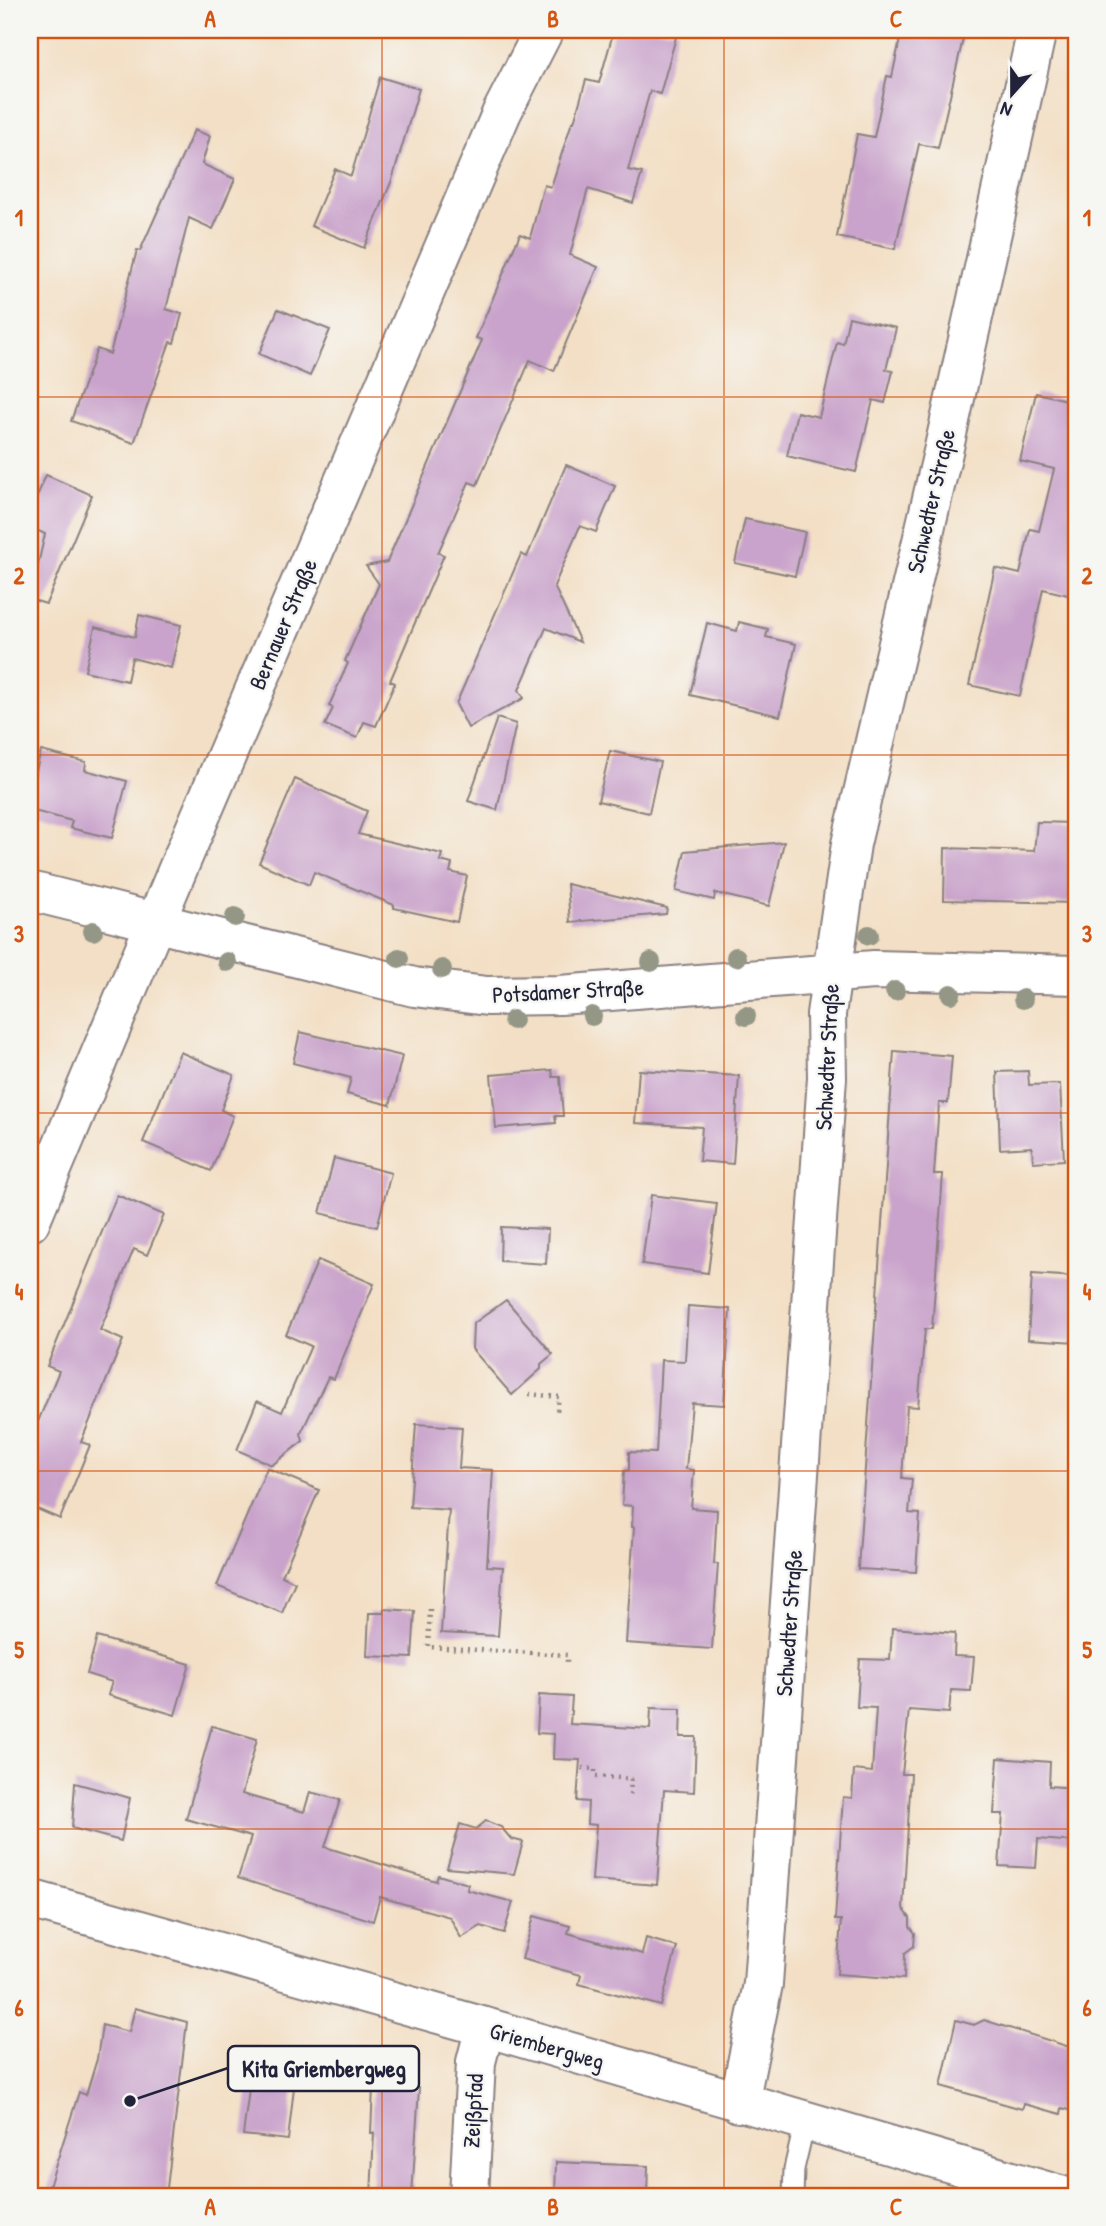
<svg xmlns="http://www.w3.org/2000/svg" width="1106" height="2226" font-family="'Patrick Hand',sans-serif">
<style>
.building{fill:#c9a3cb}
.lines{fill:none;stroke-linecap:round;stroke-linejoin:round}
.lane-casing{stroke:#8a8080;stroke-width:23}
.street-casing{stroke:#8a8080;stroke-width:42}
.path{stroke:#8a8080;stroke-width:4.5;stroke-dasharray:2 5;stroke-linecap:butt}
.lane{stroke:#fff;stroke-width:19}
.street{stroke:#fff;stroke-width:38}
.tree{fill:#949686}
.grid{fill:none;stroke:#d45411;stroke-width:2;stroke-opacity:0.55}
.labels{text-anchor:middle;stroke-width:5;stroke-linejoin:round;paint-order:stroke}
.street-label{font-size:23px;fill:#22223b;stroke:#f6f6f2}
.leader{fill:none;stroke:#22223b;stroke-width:2.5}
.callout-dot{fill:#22223b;stroke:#f6f6f2;stroke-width:2.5}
.callout{fill:#f6f6f2;stroke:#22223b;stroke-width:2.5}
.callout-label{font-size:24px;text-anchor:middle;font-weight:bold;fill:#22223b}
.neatline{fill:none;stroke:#d45411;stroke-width:2.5}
.grid-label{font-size:23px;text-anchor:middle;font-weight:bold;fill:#d45411}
</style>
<rect width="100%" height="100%" fill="#f6f6f2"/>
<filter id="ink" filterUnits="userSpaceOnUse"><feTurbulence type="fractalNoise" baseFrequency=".0143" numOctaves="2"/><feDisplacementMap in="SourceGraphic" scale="14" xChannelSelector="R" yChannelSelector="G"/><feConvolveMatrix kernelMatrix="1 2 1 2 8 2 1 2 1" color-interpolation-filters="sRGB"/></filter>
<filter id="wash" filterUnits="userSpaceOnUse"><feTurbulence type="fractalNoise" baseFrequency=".00686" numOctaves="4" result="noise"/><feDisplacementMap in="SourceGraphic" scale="28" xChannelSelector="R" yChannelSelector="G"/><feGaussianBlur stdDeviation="1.57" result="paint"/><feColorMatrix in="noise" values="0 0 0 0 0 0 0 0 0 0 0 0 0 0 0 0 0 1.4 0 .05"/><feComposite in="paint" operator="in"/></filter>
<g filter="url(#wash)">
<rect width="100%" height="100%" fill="#f3dfc5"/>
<g id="blocks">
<g class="building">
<polygon points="614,30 678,30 660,94 650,91 628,170 642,173 633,203 588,189 570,255 598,267 554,371 530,360 477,485 469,482 438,553 444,555 390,681 395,683 376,726 364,722 357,738 325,725 333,708 329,706 348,663 345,661 379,584 366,566 387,562 482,340 476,338 520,234 530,238 544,185 551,187 572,122 574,122 586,80 599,83"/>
<polygon points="902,30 965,30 938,148 919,144 895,249 837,237 857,134 874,137 887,76 892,77"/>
<polygon points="380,77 419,89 392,180 364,248 311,226 335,169 351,176"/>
<polygon points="194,130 210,136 202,164 235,179 213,229 189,218 166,309 182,314 174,343 170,342 134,443 71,421 97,349 110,354 137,250 140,251"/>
<polygon points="278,309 330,330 310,376 259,354"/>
<polygon points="849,317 896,328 886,370 893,371 885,403 873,400 856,472 787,456 797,412 819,417 837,342 843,344"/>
<polygon points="1036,393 1076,402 1076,597 1043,589 1020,696 969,685 995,568 1020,574 1030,529 1039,531 1054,469 1020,461"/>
<polygon points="566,465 615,486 596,532 580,526 554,586 580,642 546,628 519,690 524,698 468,728 456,704 521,554 527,557"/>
<polygon points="46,475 92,495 46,604 30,599 45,534 30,527 30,513"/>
<polygon points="745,519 805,532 795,576 735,563"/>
<polygon points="139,615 181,625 171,668 132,658 127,681 85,671 95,627 135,637"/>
<polygon points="739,622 768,629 766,637 796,644 780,716 690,695 707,623 737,631"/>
<polygon points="497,718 516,724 497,810 468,801"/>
<polygon points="41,751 86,762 85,770 127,781 112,838 70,828 72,821 30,810 30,795"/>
<polygon points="610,751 660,762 649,813 598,801"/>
<polygon points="295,779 367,811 358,834 442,854 440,861 452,864 450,872 467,876 457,922 394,908 394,905 314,872 309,885 259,863"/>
<polygon points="1037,822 1072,823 1072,845 1076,845 1076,903 944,900 945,848 1034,851"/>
<polygon points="784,842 769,906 715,893 714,900 676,891 685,851"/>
<polygon points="567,884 667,908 666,914 570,922"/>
<polygon points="300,1032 402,1056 390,1105 347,1094 351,1078 293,1063"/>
<polygon points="894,1051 952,1056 948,1103 939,1103 934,1174 943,1174 932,1329 925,1329 918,1407 907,1406 902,1478 912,1479 909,1513 920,1514 916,1572 858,1569"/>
<polygon points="180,1052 234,1075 221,1110 233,1116 211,1171 143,1142"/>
<polygon points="552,1070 553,1077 560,1077 563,1116 555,1116 556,1123 496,1128 491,1075"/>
<polygon points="639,1070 739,1076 733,1164 699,1161 702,1127 635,1123"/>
<polygon points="1028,1071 1029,1085 1060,1084 1064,1160 1033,1162 1032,1147 1000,1149 997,1072"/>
<polygon points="334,1158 391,1173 377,1227 320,1213"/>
<polygon points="117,1195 164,1215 147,1255 134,1249 100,1330 123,1340 81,1442 90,1445 60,1519 30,1506 30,1441 59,1371 47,1366"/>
<polygon points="651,1195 717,1203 708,1273 642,1264"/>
<polygon points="501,1227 548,1229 546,1264 500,1261"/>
<polygon points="318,1260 374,1284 334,1379 328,1377 301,1433 303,1441 272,1465 237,1450 257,1401 282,1412 311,1346 286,1335"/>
<polygon points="1032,1274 1076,1277 1076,1342 1028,1339"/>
<polygon points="506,1300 553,1354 541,1364 541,1369 512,1395 472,1349 473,1324"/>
<polygon points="688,1306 730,1309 724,1405 692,1403 686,1469 694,1470 691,1508 717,1510 714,1564 718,1564 712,1649 626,1643 634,1527 632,1527 633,1506 622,1505 624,1471 629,1470 629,1452 656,1453 661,1360 685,1361"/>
<polygon points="416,1424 462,1427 459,1468 493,1470 487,1566 503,1567 498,1636 441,1633 449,1510 410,1507"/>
<polygon points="267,1468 319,1490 282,1576 295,1582 282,1613 217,1586"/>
<polygon points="384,1609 415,1611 412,1658 367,1656 369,1613 384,1613"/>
<polygon points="892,1628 955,1633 954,1656 974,1657 971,1691 951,1690 949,1713 909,1710 902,1774 911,1774 903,1908 910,1918 910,1927 915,1933 914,1946 905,1953 904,1979 837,1974 841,1920 835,1920 843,1797 852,1798 854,1770 872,1772 876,1708 857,1707 860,1659 890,1660"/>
<polygon points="97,1637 190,1664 175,1715 108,1695 112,1682 87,1674"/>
<polygon points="539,1695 572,1697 570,1724 650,1729 651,1708 681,1709 680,1737 696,1737 694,1792 664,1790 657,1885 592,1880 596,1825 587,1824 588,1802 577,1801 580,1760 553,1759 554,1734 537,1733"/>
<polygon points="212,1726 257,1739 242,1794 304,1812 310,1792 340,1800 325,1847 436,1881 438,1875 468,1884 467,1890 513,1902 504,1933 481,1926 461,1938 450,1917 380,1897 373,1921 238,1878 251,1837 186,1819"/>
<polygon points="998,1758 1050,1762 1049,1786 1076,1788 1076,1842 1038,1839 1036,1868 999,1866 1003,1814 994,1814"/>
<polygon points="75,1783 130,1798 121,1841 72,1828"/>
<polygon points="486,1821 501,1827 511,1839 523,1842 514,1874 447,1868 460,1824 476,1829"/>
<polygon points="534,1916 570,1926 568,1933 642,1954 646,1938 677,1947 661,2006 579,1984 581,1975 522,1959"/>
<polygon points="135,2008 187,2022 166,2196 46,2196 79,2092 86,2095 97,2059 102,2025 129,2032"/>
<polygon points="956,2020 974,2025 984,2020 1076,2049 1076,2112 1062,2108 1061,2114 1024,2104 1022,2109 941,2086"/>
<polygon points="250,2081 294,2087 288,2140 243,2135"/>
<polygon points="373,2087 419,2088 412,2196 371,2196 374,2133 371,2133"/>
<polygon points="556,2162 648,2166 647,2196 555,2196"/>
</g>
</g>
</g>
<g filter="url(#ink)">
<use href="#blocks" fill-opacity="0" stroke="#8a8080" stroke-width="2"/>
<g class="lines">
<defs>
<polyline id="lane" points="793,2196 794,2169 805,2122"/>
<g id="street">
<polyline points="30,891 414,987 487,996 560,995 874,970 1076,975"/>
<polyline points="30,1222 177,871 502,112 544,30"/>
<polyline points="30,1899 485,2027 1063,2196"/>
<polyline points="739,2103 763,1984 827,1078 826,1014 851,844 943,452 1037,30"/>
<polyline points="469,2196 476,2062 485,2027"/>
</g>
</defs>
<use href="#lane" class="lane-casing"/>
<use href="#street" class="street-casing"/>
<g class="path">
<polyline points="529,1394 559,1397 557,1411"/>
<polyline points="430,1609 428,1647 567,1655 567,1664"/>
<polyline points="582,1768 595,1769 595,1776 631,1779 630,1796"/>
</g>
<use href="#lane" class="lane"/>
<use href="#street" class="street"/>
</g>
<g class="tree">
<circle cx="235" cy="917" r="10"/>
<circle cx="93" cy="931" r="10"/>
<circle cx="869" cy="935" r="10"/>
<circle cx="736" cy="957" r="10"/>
<circle cx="399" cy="958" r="10"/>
<circle cx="227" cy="962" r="10"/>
<circle cx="651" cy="962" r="10"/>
<circle cx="442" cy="969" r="10"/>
<circle cx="895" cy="991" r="10"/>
<circle cx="951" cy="994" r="10"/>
<circle cx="1023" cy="999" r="10"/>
<circle cx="592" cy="1016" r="10"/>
<circle cx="746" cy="1016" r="10"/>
<circle cx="513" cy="1020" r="10"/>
</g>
</g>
<path class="grid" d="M 382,30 L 382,2196M 724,30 L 724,2196M 30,397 L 1076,397M 30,755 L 1076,755M 30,1113 L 1076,1113M 30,1471 L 1076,1471M 30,1829 L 1076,1829"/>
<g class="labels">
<g class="street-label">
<text transform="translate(931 501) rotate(-77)" y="8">Schwedter Straße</text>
<text transform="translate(283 624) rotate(-67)" y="8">Bernauer Straße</text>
<text transform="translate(568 991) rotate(-3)" y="8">Potsdamer Straße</text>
<text transform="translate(827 1057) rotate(-87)" y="8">Schwedter Straße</text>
<text transform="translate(789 1623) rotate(-86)" y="8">Schwedter Straße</text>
<text transform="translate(547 2046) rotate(16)" y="8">Griembergweg</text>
<text transform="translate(473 2111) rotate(-87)" y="8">Zeißpfad</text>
</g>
</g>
<path class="leader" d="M130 2101L228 2068"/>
<circle class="callout-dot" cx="130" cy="2101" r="7"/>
<rect class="callout" x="228" y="2046" width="191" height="45" rx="7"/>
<g class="callout-label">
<text x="324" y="2077">Kita Griembergweg</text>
</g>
<rect width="1106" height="2226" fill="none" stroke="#f6f6f2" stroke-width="77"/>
<g transform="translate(1012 94) rotate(201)" stroke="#f6f6f2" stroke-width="5" paint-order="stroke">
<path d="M0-5L12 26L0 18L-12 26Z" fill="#22223b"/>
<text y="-10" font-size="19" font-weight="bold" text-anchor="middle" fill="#22223b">N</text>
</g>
<rect x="38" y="38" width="1030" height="2150" class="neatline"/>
<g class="grid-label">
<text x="210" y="27">A</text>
<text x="553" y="27">B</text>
<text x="896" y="27">C</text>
<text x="19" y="226">1</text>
<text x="1087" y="226">1</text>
<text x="19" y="584">2</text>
<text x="1087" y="584">2</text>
<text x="19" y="942">3</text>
<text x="1087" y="942">3</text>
<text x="19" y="1300">4</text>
<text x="1087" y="1300">4</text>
<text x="19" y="1658">5</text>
<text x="1087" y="1658">5</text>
<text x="19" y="2016">6</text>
<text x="1087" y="2016">6</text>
<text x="210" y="2215">A</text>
<text x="553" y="2215">B</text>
<text x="896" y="2215">C</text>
</g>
</svg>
